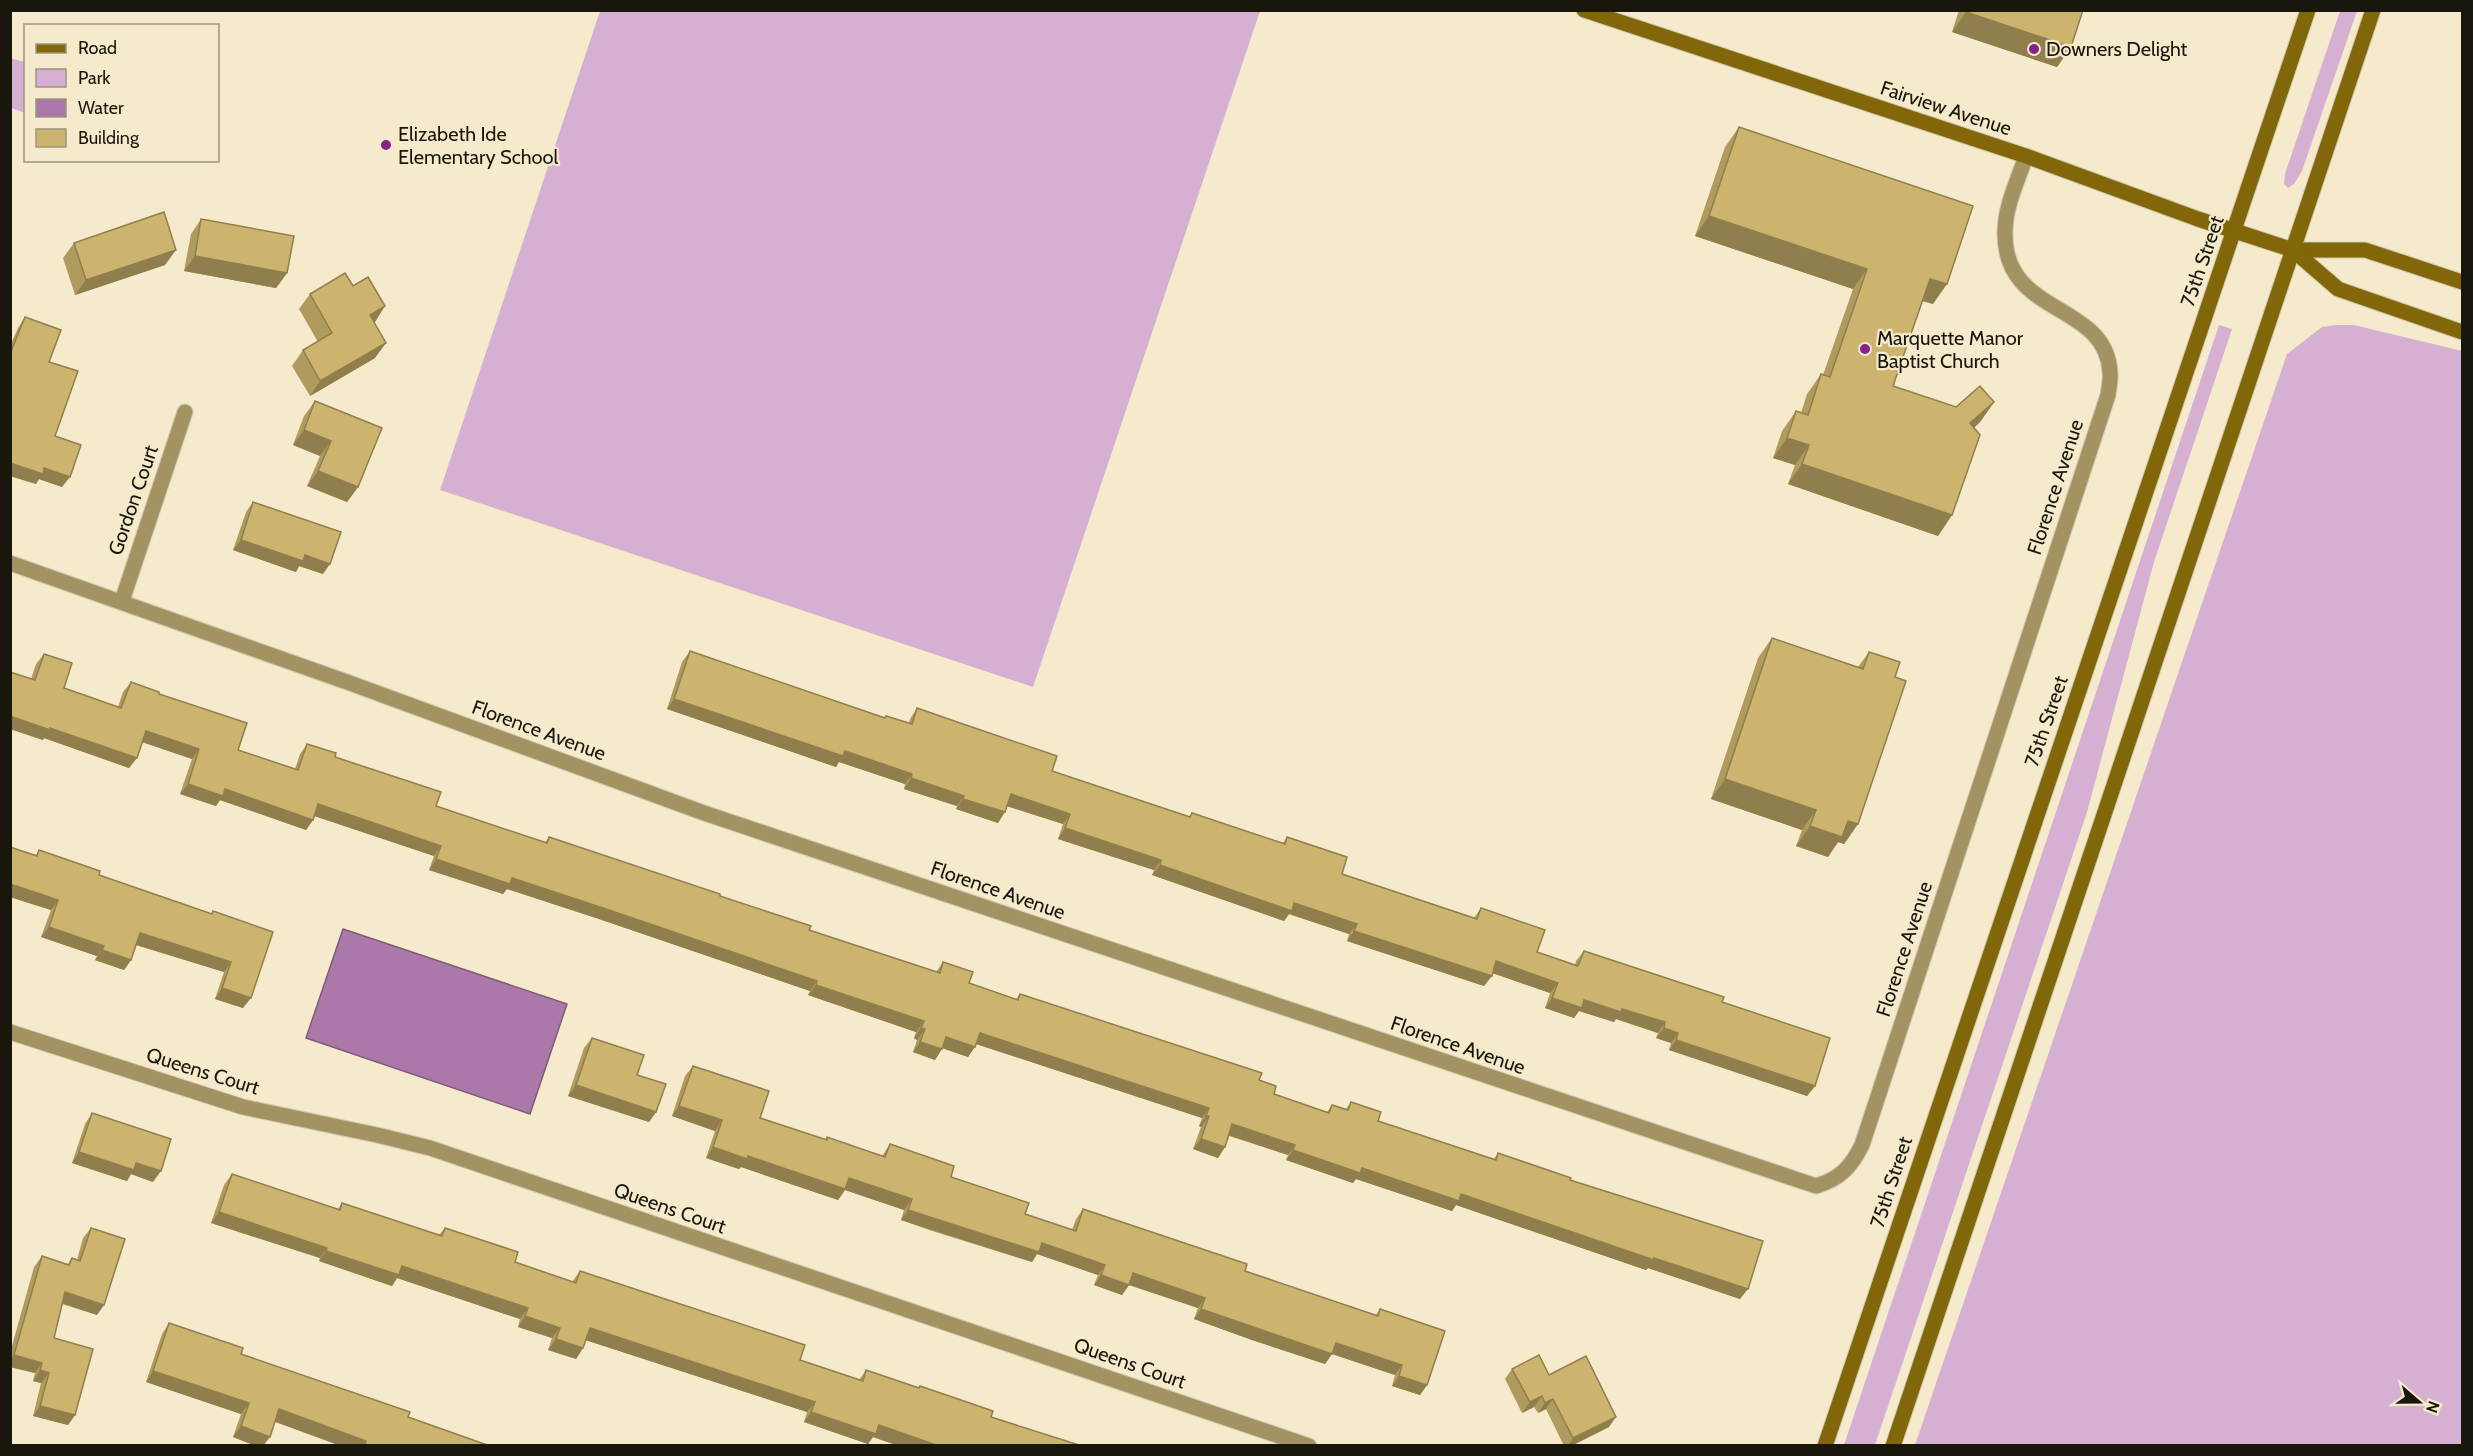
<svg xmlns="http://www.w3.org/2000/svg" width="2473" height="1456" font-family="Cabin,sans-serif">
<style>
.green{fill:#d5b0d3}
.water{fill:#ab78a9;stroke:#7f5b7a;stroke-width:1.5}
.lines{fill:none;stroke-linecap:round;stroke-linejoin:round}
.street-casing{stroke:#d2c8ad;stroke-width:17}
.secondary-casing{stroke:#d2c8ad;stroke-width:17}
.street{stroke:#a39262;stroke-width:15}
.secondary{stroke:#816709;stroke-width:15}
.wall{fill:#b09b5f}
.shaded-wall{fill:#907e4d}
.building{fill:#cdb46e;stroke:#907e4d;stroke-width:1.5}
.poi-dot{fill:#872087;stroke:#f5eacc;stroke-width:2}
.labels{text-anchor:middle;stroke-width:4.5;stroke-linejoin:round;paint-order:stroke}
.poi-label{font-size:20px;fill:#19160b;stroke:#f5eacc;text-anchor:start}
.street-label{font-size:20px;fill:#19160b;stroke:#f5eacc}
</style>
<rect width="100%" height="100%" fill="#f5eacc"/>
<g class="green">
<polygon points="600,11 1260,11 1033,687 440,490"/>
<polygon points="2340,11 2357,11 2302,171 2294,184 2288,188 2284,184 2285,174"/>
<polygon points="10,58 25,62 25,113 11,108"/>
<polygon points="2219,325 2232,329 2154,562 2087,812 1875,1445 1844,1445"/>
<polygon points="2335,325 2354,325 2462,351 2462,1445 1915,1445 2287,354 2322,327"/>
</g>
<polygon class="water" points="343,929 567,1004 530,1114 306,1038"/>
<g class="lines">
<defs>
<g id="street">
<path d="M 10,563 L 347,682 L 704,813 L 1816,1186 C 1840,1179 1851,1167 1862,1145 L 2108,395 C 2109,387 2111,379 2110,372 C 2106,301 2003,317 2005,232 C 2005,206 2018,180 2026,156"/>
<polyline points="122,601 185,412"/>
<polyline points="10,1032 243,1107 377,1135 430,1148 1309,1446"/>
</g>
<g id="secondary">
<polyline points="1584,10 2026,156 2198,219 2293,250 2365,250 2462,282"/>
<polyline points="2293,250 2338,289 2462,332"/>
<polyline points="1825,1446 2308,10"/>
<polyline points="1893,1446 2373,10"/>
</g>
</defs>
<use href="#street" class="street-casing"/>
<use href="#secondary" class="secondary-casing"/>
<use href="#street" class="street"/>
<use href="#secondary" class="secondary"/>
</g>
<g class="wall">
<polygon points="1959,10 2083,10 2071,47 2057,67 1952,32"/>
<polygon points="1739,127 1933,304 1922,301 1893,386 1956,407 1994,402 1980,422 1974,428 1952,515 1938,536 1788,484 1795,465 1773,458 1782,431 1796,411 1801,413 1807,394 1821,374 1823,375 1853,289 1695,236 1725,147"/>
<polygon points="201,219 287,273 276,288 184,271 191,234"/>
<polygon points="74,243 165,265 75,295 63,258"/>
<polygon points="310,294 374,322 375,358 310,396 292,366 303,350 318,342 299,309"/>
<polygon points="25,317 49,362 55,436 62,487 39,479 36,484 10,476 10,346 18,328"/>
<polygon points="315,401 358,487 347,502 307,486 320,456 293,445 304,416"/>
<polygon points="253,502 323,574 299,566 296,572 233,550 246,512"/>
<polygon points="1772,638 1858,667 1869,652 1895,677 1858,824 1844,844 1838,842 1828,857 1796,846 1802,830 1711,799 1758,658"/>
<polygon points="690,651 885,718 886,716 909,723 910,719 917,708 1052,771 1189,817 1192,813 1283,843 1287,837 1342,874 1474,918 1481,908 1537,952 1575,965 1576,961 1584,951 1722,1002 1815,1086 1807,1096 1669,1050 1671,1043 1656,1038 1658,1033 1616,1019 1614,1022 1579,1011 1574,1018 1545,1008 1550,993 1493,973 1484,986 1347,941 1349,934 1289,914 1284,921 1152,875 1154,870 1058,839 1063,824 1007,806 998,823 956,809 957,806 904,789 905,784 839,762 836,767 667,709 682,662"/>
<polygon points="44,654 64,688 118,707 123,692 131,682 159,694 238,750 295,769 300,754 307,744 436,806 545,843 549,837 720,896 809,930 936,972 943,962 969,983 1016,999 1020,994 1259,1080 1274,1094 1327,1112 1332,1105 1346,1109 1351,1102 1378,1121 1494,1159 1498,1153 1570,1180 1740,1299 1648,1268 1646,1270 1456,1205 1452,1211 1356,1179 1353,1183 1286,1160 1288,1155 1229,1136 1225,1147 1218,1158 1193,1149 1201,1127 1199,1126 1202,1118 976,1044 968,1057 942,1048 935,1060 913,1052 917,1040 914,1038 916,1032 808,995 810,991 599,919 507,889 503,894 429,870 434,856 315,816 313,820 306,830 220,800 216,806 180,794 192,759 142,742 129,768 44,738 43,740 10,729 10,672 31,679 36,664"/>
<polygon points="10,847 36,855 39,850 99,875 211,914 213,911 273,932 243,1008 215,999 224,972 136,945 131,960 124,970 95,960 97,956 41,937 51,910 10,897"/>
<polygon points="592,1038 637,1075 656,1112 649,1122 568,1096 584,1048"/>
<polygon points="693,1066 760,1118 825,1140 827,1137 882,1156 890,1144 951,1177 1025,1214 1072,1230 1076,1219 1083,1209 1245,1271 1376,1315 1380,1309 1427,1385 1420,1395 1392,1386 1395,1375 1332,1354 1325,1364 1252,1340 1194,1319 1198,1308 1129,1285 1122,1295 1094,1285 1098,1275 1037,1254 1032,1262 929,1230 901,1220 904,1210 845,1190 838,1200 741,1167 739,1169 706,1158 715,1131 672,1116 685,1076"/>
<polygon points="92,1113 153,1182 131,1174 127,1181 72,1163 85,1124"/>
<polygon points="232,1174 338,1209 342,1203 439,1235 445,1228 515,1262 572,1282 580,1271 800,1360 859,1380 866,1370 919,1388 920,1386 991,1417 1082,1446 899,1446 873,1437 868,1444 804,1422 807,1412 586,1340 583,1348 576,1359 548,1350 552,1338 518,1327 520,1319 397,1278 392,1286 319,1261 320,1258 211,1223 224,1185"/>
<polygon points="91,1228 97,1315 62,1304 54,1338 75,1415 68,1425 33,1416 41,1383 33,1381 35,1373 10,1367 10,1353 34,1267 42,1256 67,1265 72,1258 77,1260 83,1238"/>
<polygon points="169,1323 241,1354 408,1417 490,1446 341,1446 275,1422 263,1446 256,1446 233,1437 241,1414 146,1382 162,1334"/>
<polygon points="1512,1369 1549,1375 1609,1427 1571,1446 1564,1446 1546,1409 1538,1413 1534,1407 1522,1413 1505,1379"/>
</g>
<g class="shaded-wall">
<polygon points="1966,12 2071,47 2057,67 1952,32"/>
<polygon points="1709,216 1867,269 1853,289 1695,236"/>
<polygon points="176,250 165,265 75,295 86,280"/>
<polygon points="195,256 287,273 276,288 184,271"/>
<polygon points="1930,279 1947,284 1933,304 1916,299"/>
<polygon points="385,306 375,322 360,331 370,315"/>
<polygon points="386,343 375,358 310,396 320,381"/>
<polygon points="1994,402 1980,422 1956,443 1970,423"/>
<polygon points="304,430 331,441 320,456 293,445"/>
<polygon points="1787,438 1809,445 1795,465 1773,458"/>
<polygon points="10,463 44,468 70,477 62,487 39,479 36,484 10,476"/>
<polygon points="1802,464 1952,515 1938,536 1788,484"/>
<polygon points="318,471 358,487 347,502 307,486"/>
<polygon points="241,540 305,555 330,564 323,574 299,566 296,572 233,550"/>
<polygon points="674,699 845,751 912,774 905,784 839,762 836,767 667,709"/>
<polygon points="10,716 50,728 137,758 129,768 44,738 43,740 10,729"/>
<polygon points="146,731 199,749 192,759 139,741"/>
<polygon points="911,778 964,796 957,806 904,789"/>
<polygon points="1725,779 1816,810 1802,830 1711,799"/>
<polygon points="188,784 225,789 313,820 306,830 220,800 216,806 180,794"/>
<polygon points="1011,794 1070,814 1063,824 1003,805"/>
<polygon points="963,799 1005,812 998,823 956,809"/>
<polygon points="318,804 441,846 434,856 311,815"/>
<polygon points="1848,821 1858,824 1844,844 1838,842 1828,857 1796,846 1810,826"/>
<polygon points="1065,828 1161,860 1154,870 1058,839"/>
<polygon points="436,859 512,878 606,909 817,981 810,991 599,919 507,889 503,894 429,870"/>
<polygon points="1160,865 1294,903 1357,924 1349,934 1289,914 1284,921 1152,875"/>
<polygon points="10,884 58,900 51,910 10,897"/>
<polygon points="49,927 104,946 97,956 41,937"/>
<polygon points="1354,931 1492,976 1484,986 1347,941"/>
<polygon points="140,933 231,962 224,972 133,944"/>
<polygon points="102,950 131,960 124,970 95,960"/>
<polygon points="1496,961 1558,983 1550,993 1489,972"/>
<polygon points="816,985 924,1021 916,1032 808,995"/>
<polygon points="222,988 251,998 243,1008 215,999"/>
<polygon points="1552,998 1584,1000 1622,1009 1665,1022 1658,1033 1616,1019 1614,1022 1579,1011 1574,1018 1545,1008"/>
<polygon points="921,1028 925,1029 917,1040 914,1038"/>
<polygon points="1664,1028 1678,1033 1671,1043 1656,1038"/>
<polygon points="980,1033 1209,1108 1202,1118 973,1043"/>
<polygon points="946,1037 975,1047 968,1057 939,1047"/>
<polygon points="1676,1040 1815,1086 1807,1096 1669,1050"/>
<polygon points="920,1042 942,1049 935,1060 913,1052"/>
<polygon points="576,1085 656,1112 649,1122 568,1096"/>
<polygon points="679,1106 722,1120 715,1131 672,1116"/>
<polygon points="1206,1116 1209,1116 1201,1127 1199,1126"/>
<polygon points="1232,1124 1295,1145 1288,1155 1225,1134"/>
<polygon points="1201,1139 1225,1147 1218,1158 1193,1149"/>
<polygon points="713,1147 748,1156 849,1178 912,1199 904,1210 845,1190 838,1200 741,1167 739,1169 706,1158"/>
<polygon points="1293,1150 1461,1194 1748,1289 1740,1299 1648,1268 1646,1270 1456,1205 1452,1211 1356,1179 1353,1183 1286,1160"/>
<polygon points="79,1152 136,1163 161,1171 153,1182 131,1174 127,1181 72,1163"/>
<polygon points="908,1210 1042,1243 1105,1265 1098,1275 1037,1254 1032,1262 901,1220"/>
<polygon points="219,1212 327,1248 320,1258 211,1223"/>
<polygon points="326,1251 402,1266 528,1308 520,1319 397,1278 392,1286 319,1261"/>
<polygon points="1133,1273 1205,1298 1198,1308 1129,1285 1122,1295 1094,1285 1101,1275"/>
<polygon points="65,1292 104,1305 97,1315 58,1302"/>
<polygon points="1201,1309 1336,1343 1402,1365 1395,1375 1332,1354 1325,1364 1252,1340 1194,1319"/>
<polygon points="525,1316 560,1328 552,1338 518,1327"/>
<polygon points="590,1328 815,1402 807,1412 582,1339"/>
<polygon points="556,1339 583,1348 576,1359 548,1350"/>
<polygon points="14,1355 42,1363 35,1373 10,1367 10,1361"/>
<polygon points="40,1370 49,1373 41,1383 33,1381"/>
<polygon points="153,1371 249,1403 241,1414 146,1382"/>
<polygon points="1399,1376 1427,1385 1420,1395 1392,1386"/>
<polygon points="1542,1396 1534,1407 1522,1413 1530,1402"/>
<polygon points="1553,1399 1546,1409 1538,1413 1545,1403"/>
<polygon points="40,1406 75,1415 68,1425 33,1416"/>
<polygon points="279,1409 366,1441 363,1446 341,1446 271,1420"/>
<polygon points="811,1412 879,1425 939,1446 899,1446 873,1437 868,1444 804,1422"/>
<polygon points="1616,1417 1609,1427 1571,1446 1568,1446 1573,1438"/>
<polygon points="241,1426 270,1437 263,1446 256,1446 233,1437"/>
</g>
<g class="building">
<polygon points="1967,10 2083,10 2071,47 1966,12"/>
<polygon points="1739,127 1973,206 1947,284 1930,279 1893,386 1956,407 1980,386 1994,402 1970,423 1980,435 1952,515 1802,464 1809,445 1787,438 1796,411 1808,415 1821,374 1830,377 1867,269 1709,216"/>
<polygon points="164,212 176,250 86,280 74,243"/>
<polygon points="201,219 294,236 287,273 195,256"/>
<polygon points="345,273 353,286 368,277 385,306 370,315 386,343 320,381 303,350 332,333 310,294"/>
<polygon points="25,317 61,330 49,362 78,371 55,436 81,445 70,477 44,468 43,474 10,463 10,354"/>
<polygon points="315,401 382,428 358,487 318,471 331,441 304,430"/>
<polygon points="253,502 341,532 330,564 305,555 303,561 241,540"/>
<polygon points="1772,638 1863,669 1869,652 1900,662 1895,677 1906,681 1858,824 1848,821 1842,837 1810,826 1816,810 1725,779"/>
<polygon points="690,651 885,718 886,716 912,724 917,708 963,724 1057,756 1052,771 1190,817 1192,813 1285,844 1287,837 1347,857 1342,874 1477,919 1481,908 1545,930 1537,952 1578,966 1584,951 1724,997 1722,1002 1830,1038 1815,1086 1676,1040 1678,1033 1664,1028 1665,1022 1622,1009 1621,1012 1584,1000 1582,1008 1552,998 1558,983 1496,961 1492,976 1354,931 1357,924 1294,903 1292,911 1160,865 1161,860 1065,828 1070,814 1011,794 1005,812 963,799 964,796 911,778 912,774 845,751 843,756 674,699"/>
<polygon points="44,654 72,663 64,688 121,708 131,682 159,692 159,694 247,723 238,750 298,770 307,744 336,753 335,757 441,792 436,806 547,843 549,837 720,894 720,896 811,926 809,930 940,973 943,962 973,972 969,983 1018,1000 1020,994 1262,1073 1259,1080 1276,1086 1274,1094 1329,1113 1332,1105 1348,1110 1351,1102 1381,1112 1378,1121 1496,1160 1498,1153 1571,1178 1570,1180 1763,1241 1748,1289 1654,1258 1654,1260 1461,1194 1459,1201 1362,1168 1360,1173 1293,1150 1295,1145 1232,1124 1225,1147 1201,1139 1209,1116 1206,1116 1209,1108 980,1033 975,1047 946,1037 942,1049 920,1042 925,1029 921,1028 924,1021 816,985 817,981 606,909 512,878 510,884 436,859 441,846 318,804 313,820 225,789 223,796 188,784 199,749 146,731 137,758 50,728 50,730 10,716 10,672 35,680"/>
<polygon points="10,847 37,856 39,850 100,871 99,875 212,914 213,911 273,932 251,998 222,988 231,962 140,933 131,960 102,950 104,946 49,927 58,900 10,884"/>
<polygon points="592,1038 644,1055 637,1075 666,1084 656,1112 576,1085"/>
<polygon points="693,1066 769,1091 760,1118 827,1140 827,1137 885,1157 890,1144 954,1166 951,1177 1029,1203 1025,1214 1076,1231 1083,1209 1247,1264 1245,1271 1378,1316 1380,1309 1445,1331 1427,1385 1399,1376 1402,1365 1336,1343 1332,1354 1259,1329 1201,1309 1205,1298 1133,1273 1129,1285 1101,1275 1105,1265 1042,1243 1039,1252 936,1219 908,1210 912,1199 849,1178 845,1189 748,1156 747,1159 713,1147 722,1120 679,1106"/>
<polygon points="92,1113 171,1139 161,1171 136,1163 134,1170 79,1152"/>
<polygon points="232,1174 340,1210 342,1203 442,1236 445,1228 518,1252 515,1262 576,1283 580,1271 805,1345 800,1360 863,1381 866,1370 919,1388 920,1386 993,1411 991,1417 1082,1446 939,1446 879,1425 876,1434 811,1412 815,1402 590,1328 583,1348 556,1339 560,1328 525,1316 528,1308 402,1266 399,1275 326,1251 327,1248 219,1212"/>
<polygon points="91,1228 125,1239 104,1305 65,1292 54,1338 93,1349 75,1415 40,1406 49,1373 40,1370 42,1363 14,1355 42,1256 69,1265 72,1258 80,1261"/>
<polygon points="169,1323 243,1348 241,1354 410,1412 408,1417 490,1446 365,1446 366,1441 279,1409 270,1437 241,1426 249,1403 153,1371"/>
<polygon points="1539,1355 1549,1375 1586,1356 1616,1417 1573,1438 1553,1399 1545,1403 1542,1396 1530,1402 1512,1369"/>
</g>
<g class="poi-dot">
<circle cx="2034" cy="49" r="6"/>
<circle cx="386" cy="145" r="6"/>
<circle cx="1865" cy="349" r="6"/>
</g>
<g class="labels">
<g class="poi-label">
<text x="2046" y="56">Downers Delight</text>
<text x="398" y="141">Elizabeth Ide<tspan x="398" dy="23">Elementary School</tspan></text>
<text x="1877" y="345">Marquette Manor<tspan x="1877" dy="23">Baptist Church</tspan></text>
</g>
<g class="street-label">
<text transform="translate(1946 108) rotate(18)" y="7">Fairview Avenue</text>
<text transform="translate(2202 261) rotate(-71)" y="7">75th Street</text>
<text transform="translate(2055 487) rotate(-72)" y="7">Florence Avenue</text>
<text transform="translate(133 500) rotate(-71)" y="7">Gordon Court</text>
<text transform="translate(2046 721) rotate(-71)" y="7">75th Street</text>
<text transform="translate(539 730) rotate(20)" y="7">Florence Avenue</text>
<text transform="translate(998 890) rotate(19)" y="7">Florence Avenue</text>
<text transform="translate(1904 949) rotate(-72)" y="7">Florence Avenue</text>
<text transform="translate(1458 1045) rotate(19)" y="7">Florence Avenue</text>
<text transform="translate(203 1071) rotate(17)" y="7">Queens Court</text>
<text transform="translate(1891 1182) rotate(-72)" y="7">75th Street</text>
<text transform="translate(670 1208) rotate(19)" y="7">Queens Court</text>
<text transform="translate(1130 1363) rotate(19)" y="7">Queens Court</text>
</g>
</g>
<rect width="2473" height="1456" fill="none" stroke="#19160b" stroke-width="24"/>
<rect x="24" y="24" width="195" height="138" fill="#f5eacc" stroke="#9d957f" stroke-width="1.5"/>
<rect x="36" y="44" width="30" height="9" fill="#816709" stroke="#9d957f" stroke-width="1.5"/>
<text x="78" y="54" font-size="18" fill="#19160b">Road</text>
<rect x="36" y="69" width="30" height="18" fill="#d5b0d3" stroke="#9d957f" stroke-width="1.5"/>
<text x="78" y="84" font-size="18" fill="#19160b">Park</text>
<rect x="36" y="99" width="30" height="18" fill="#ab78a9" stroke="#9d957f" stroke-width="1.5"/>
<text x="78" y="114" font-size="18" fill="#19160b">Water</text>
<rect x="36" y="129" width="30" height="18" fill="#cdb46e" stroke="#9d957f" stroke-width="1.5"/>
<text x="78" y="144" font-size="18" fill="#19160b">Building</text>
<g transform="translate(2419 1402) rotate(110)" stroke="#f5eacc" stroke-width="4.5" paint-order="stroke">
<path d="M0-4.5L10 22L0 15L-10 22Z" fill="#19160b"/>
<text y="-9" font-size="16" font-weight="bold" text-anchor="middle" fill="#19160b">N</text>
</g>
</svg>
